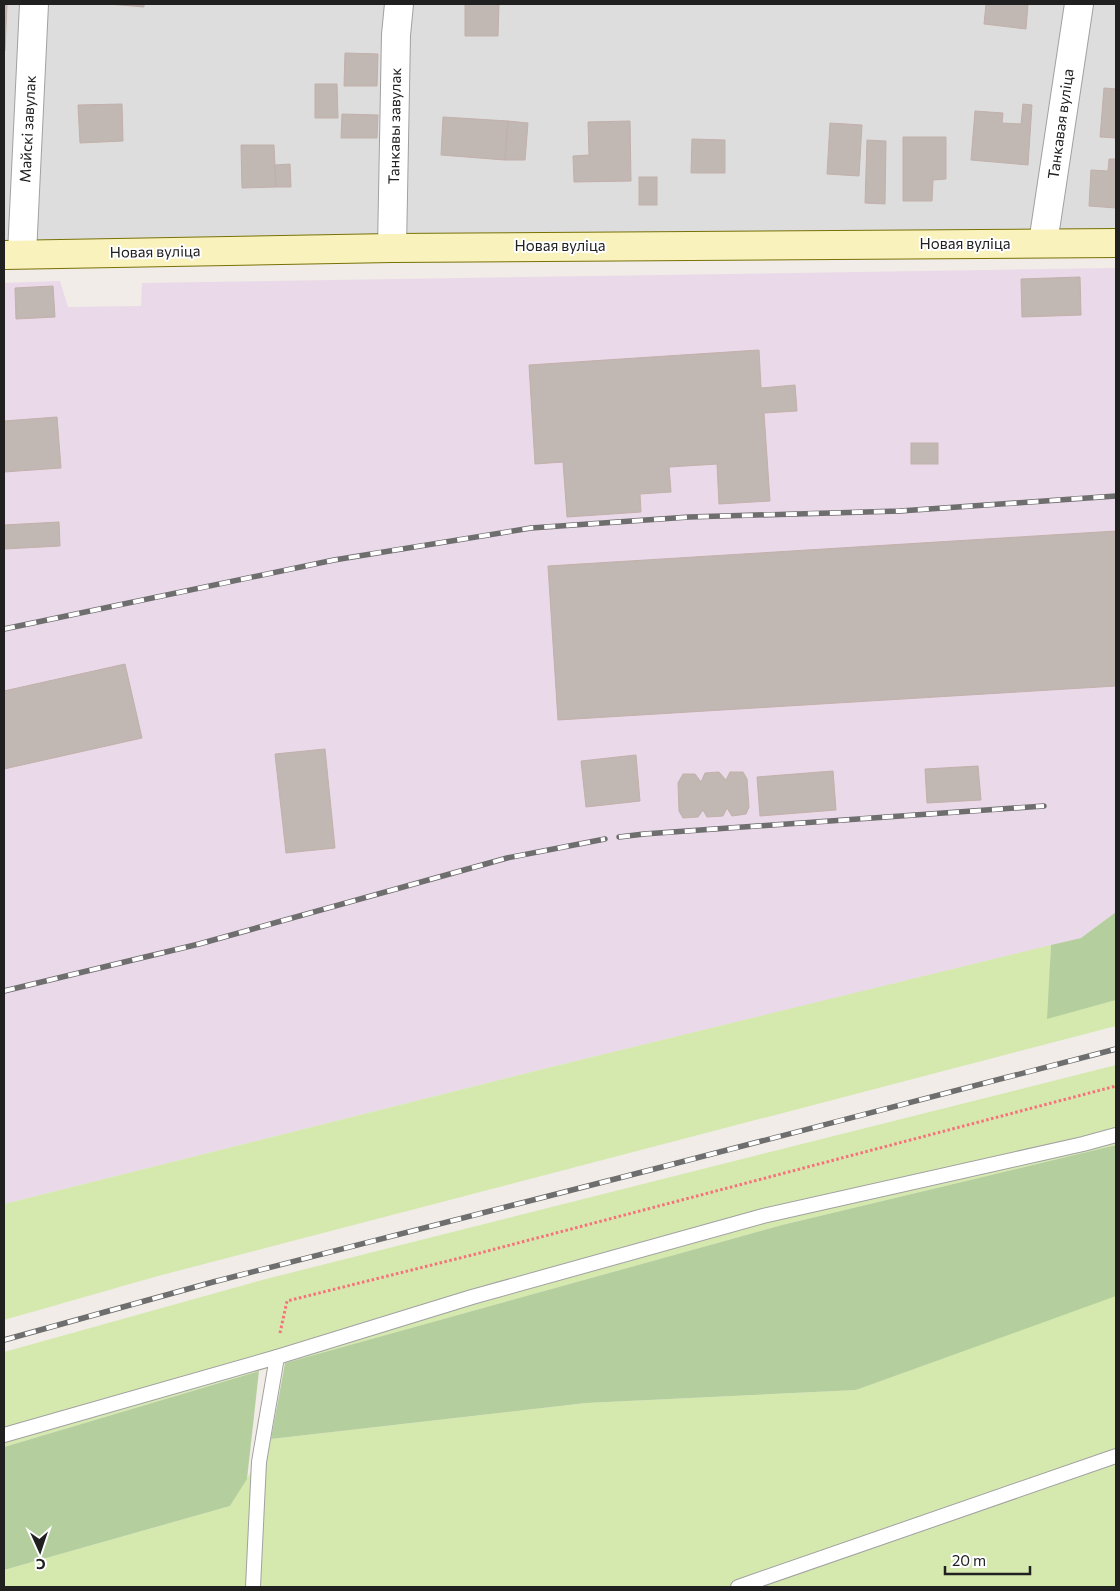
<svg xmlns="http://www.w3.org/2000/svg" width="1120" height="1591" font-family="Commissioner,sans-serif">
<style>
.residential{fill:#deddde}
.industrial{fill:#ead9e9}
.grass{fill:#d5e9af}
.forest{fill:#b4cf9d}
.building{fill:#c1b7b3;stroke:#c2b0aa}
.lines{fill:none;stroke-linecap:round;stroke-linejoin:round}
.lane-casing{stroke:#a1a1a1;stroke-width:16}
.street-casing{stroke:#a1a1a1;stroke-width:30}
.secondary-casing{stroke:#787207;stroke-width:30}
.path{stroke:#f8717a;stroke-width:3;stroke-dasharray:2.5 2.5;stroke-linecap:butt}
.lane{stroke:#fff;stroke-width:14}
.street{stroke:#fff;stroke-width:28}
.secondary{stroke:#f9f2bd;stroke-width:28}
.rail-casing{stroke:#6e6e6e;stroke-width:5.5}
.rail{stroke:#fff;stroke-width:4;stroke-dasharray:11;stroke-linecap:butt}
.labels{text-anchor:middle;stroke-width:4;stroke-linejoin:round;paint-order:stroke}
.street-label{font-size:15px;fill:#202020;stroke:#fff}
</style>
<rect width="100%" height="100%" fill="#f1ece7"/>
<polygon class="residential" points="4,4 1116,4 1116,229 4,249"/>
<polygon class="industrial" points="1116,268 1116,912 1081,938 547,1068 4,1204 4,283 60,281 68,307 141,306 142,283"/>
<g class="grass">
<polygon points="1051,945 1048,1018 1116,1000 1116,1026 158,1276 4,1320 4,1204 547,1068"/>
<polygon points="1116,1065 1116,1145 782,1225 285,1363 4,1447 4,1352 262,1280"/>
<polygon points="1116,1295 1116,1587 4,1587 4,1570 230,1506 271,1439 586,1403 856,1390"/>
</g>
<g class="forest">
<polygon points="1116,912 1116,1000 1047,1019 1051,945 1081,938"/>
<polygon points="1116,1145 1116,1296 856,1390 586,1403 271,1439 285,1363 782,1225"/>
<polygon points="259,1371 247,1479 230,1506 4,1570 4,1447"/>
</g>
<g class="building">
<polygon points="4,4 7,4 5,51 4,51"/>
<polygon points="108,4 144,4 144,7"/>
<polygon points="465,4 499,4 498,36 465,36"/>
<polygon points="986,4 1028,4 1026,29 984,24"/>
<polygon points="345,53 378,54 377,86 344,86"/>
<polygon points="315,84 337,84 338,118 315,118"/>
<polygon points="1104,88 1116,89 1116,138 1100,137"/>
<polygon points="122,104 123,141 80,143 78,105"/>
<polygon points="1023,104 1032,105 1028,165 971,160 975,111 1003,113 1002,123 1021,124"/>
<polygon points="342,114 378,115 377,138 341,138"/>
<polygon points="443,117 508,121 505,160 441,155"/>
<polygon points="508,121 528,123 525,160 505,160"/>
<polygon points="630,121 631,181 574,182 573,156 589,155 588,122"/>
<polygon points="830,123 862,125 859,176 827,174"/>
<polygon points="903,137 946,137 946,179 933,180 932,201 903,201"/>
<polygon points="692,139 725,140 725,173 691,173"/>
<polygon points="867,140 886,141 885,204 865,203"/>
<polygon points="241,145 274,145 276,187 242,188"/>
<polygon points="1109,159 1116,159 1116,208 1089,206 1091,170 1108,171"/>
<polygon points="290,164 291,187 276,187 275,165"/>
<rect x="639" y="177" width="18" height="28"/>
<polygon points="1080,277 1081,315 1022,317 1021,279"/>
<polygon points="53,286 55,317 16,319 15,288"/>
<polygon points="759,350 761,388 795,385 797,411 764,413 770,501 719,504 717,464 669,467 671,492 640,494 641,512 567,517 563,462 535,464 529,365"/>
<polygon points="57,417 61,468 4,472 4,421"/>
<rect x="911" y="443" width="27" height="21"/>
<polygon points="59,522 60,546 4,549 4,525"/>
<polygon points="1116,531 1116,686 558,720 548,566"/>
<polygon points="125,664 142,738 4,769 4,691"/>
<polygon points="325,749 335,848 286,853 275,754"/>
<polygon points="636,755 640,801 586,807 581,761"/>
<polygon points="978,766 981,800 927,803 925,769"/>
<polygon points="833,771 836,810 760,816 757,777"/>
<polygon points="719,772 726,780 730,772 743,772 747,779 749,807 746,814 732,816 727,808 723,816 707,817 703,810 698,817 683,818 679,811 678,783 683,774 695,774 701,782 705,773"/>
</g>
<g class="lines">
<defs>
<g id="lane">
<polyline points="4,1435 277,1357 472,1297 763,1216 1083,1144 1116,1135"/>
<polyline points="253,1587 259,1462 277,1357"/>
<polyline points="738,1587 1116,1456"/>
</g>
<g id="street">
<polyline points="1043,243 1079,4"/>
<polyline points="392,248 396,35 399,4"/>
<polyline points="22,254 34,4"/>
</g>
<polyline id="secondary" points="4,255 392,248 1116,243"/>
</defs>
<use href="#lane" class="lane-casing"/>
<use href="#street" class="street-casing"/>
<use href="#secondary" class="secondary-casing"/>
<polyline class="path" points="280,1333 287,1301 476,1254 1116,1086"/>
<use href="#lane" class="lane"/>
<use href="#street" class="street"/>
<use href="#secondary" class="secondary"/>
<defs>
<g id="rail">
<polyline points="4,629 334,560 531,528 689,517 900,511 1116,496"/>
<polyline points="619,837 644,834 1044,806"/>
<polyline points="4,991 199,944 507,858 605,839"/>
<polyline points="4,1340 213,1282 658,1168 1116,1049"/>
</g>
</defs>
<use href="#rail" class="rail-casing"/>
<use href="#rail" class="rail"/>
</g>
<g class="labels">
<g class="street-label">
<text transform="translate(1061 124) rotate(-82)" y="5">Танкавая вуліца</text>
<text transform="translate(395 126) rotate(-89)" y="5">Танкавы завулак</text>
<text transform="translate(28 129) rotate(-87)" y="5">Майскі завулак</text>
<text x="965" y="249">Новая вуліца</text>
<text x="560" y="251">Новая вуліца</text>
<text transform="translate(155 252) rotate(-1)" y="5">Новая вуліца</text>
</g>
</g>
<rect width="1120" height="1591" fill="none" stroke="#202020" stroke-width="10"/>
<g transform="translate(40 1551) rotate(177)" stroke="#ffffff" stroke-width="4" paint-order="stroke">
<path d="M0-4L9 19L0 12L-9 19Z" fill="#202020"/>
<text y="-8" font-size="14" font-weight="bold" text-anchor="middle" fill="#202020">С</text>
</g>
<path d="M945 1566v8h85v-8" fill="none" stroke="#202020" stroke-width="2.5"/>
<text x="952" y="1566" font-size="15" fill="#202020" stroke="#ffffff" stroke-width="4" paint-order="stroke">20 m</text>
</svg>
